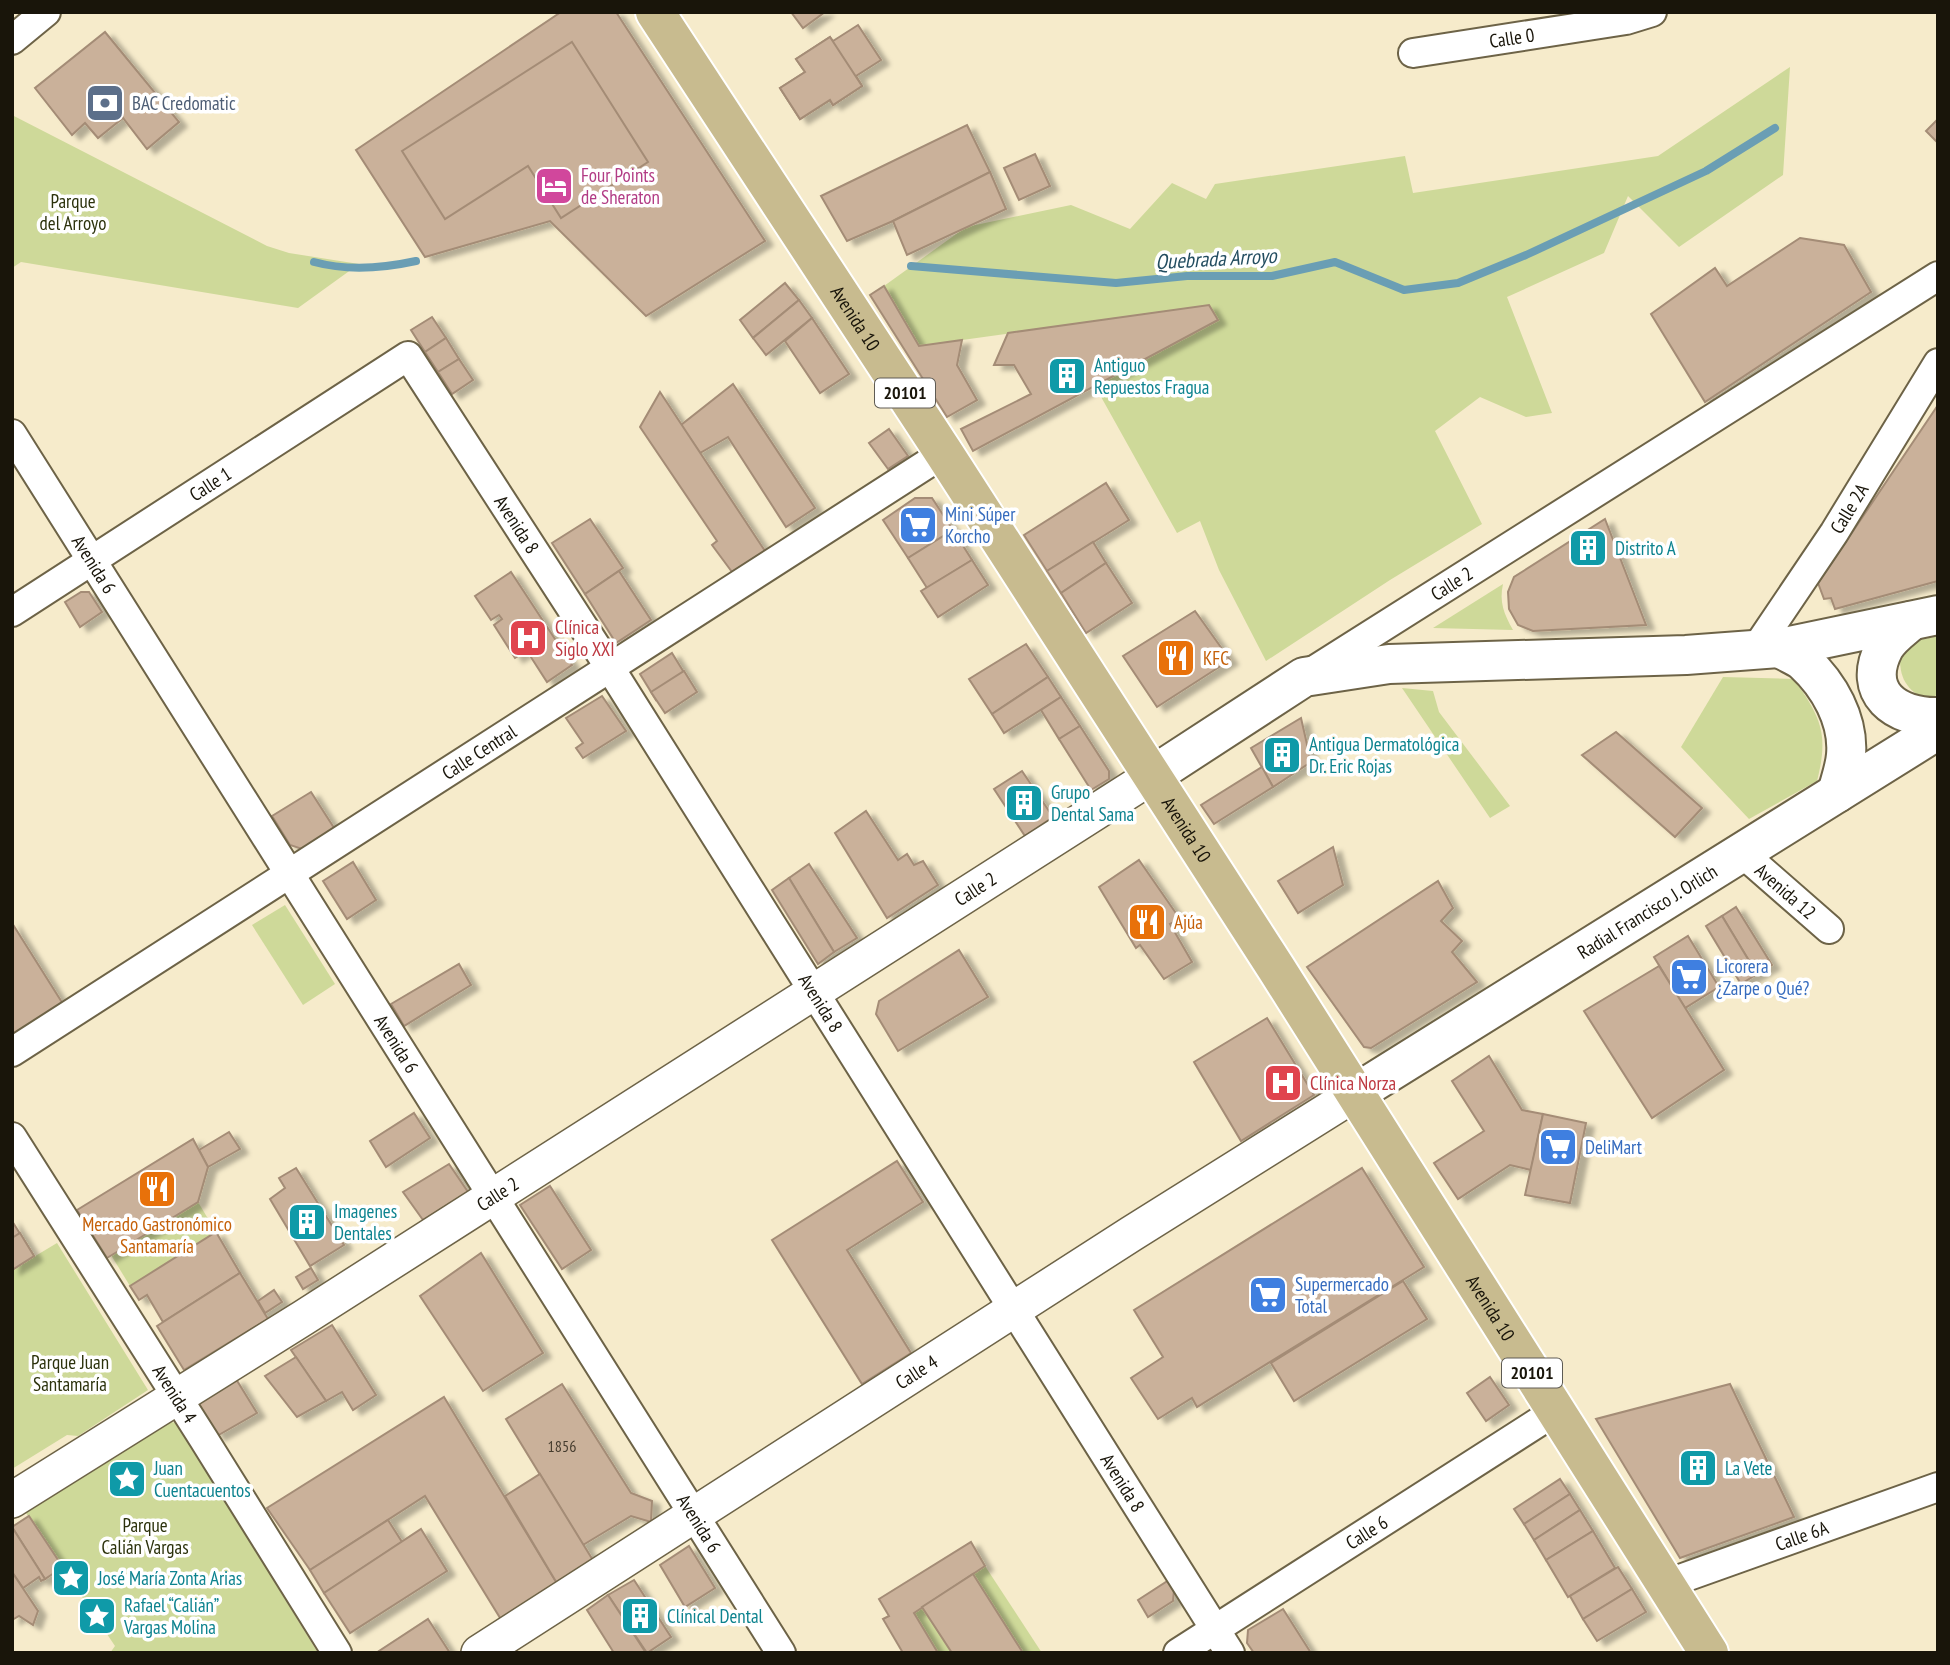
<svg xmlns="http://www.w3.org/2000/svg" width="1950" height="1665" font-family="'PT Sans Narrow',sans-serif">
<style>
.green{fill:#ced999}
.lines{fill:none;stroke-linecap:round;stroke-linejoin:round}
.stream{stroke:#6a9eb4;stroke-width:8}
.building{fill:#cab19a;stroke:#a48c76;stroke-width:2;filter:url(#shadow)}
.minor-casing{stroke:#6d6347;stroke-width:32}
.tertiary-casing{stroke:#6d6347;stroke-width:38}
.secondary-casing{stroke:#6d6347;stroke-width:42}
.primary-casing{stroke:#fff;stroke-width:42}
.minor{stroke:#fff;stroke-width:28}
.tertiary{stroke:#fff;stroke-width:35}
.secondary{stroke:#fff;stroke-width:38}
.primary{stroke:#c8bb8f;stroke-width:38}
.labels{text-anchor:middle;stroke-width:7;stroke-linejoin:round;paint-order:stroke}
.number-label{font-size:16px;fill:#453c2e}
.shield{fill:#fff;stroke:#5e5b54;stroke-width:2}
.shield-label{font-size:18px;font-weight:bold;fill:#19150a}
.street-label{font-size:19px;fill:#19150a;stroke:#fff}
.service-label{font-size:19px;fill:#4e5e75;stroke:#fff;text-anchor:start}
.hotel-label{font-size:19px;fill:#b23c85;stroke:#fff;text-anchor:start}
.park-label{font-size:19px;fill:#2c320c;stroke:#fff}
.culture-label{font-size:19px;fill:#0d838f;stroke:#fff;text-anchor:start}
.shop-label{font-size:19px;fill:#366cbe;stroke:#fff;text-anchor:start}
.health-label{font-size:19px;fill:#be3a42;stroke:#fff;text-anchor:start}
.food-label{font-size:19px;fill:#c56008;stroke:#fff;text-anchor:start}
.water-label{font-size:21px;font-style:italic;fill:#234d60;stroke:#fff}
</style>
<defs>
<filter id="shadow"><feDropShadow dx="8" dy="4.5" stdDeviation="2" flood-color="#0004"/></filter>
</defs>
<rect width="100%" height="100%" fill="#f6ebcb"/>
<g class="green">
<polygon points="1790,67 1783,175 1679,247 1628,196 1604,253 1507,297 1552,413 1526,417 1480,397 1435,431 1482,524 1390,580 1266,661 1219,570 1200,521 1177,533 1095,386 1218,320 1209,306 919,346 884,286 966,227 1071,205 1130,229 1172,183 1206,199 1215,184 1405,156 1413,193 1658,156"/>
<polygon points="12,115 267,246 289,253 359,264 298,308 21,262 12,268"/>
<path d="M 1503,584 C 1499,602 1504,614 1513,630 L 1433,628 Z"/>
<path d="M 1938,636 L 1938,695 L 1924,699 C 1903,687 1899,674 1900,651 L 1914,641 Z"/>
<path d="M 1723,677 L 1794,679 C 1821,718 1829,734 1817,781 L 1749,819 L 1681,747 Z"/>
<polygon points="1402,688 1433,691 1439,712 1510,806 1490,818"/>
<polygon points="285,905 335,984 303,1005 252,925"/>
<polygon points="198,1202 216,1232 130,1286 111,1255"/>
<polygon points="57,1243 148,1390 78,1436 67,1435 12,1469 12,1270"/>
<polygon points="164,1421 177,1423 318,1653 110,1653 115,1646 24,1510"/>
<polygon points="985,1566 1042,1653 1023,1653 973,1574"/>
<polygon points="922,1607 952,1653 938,1653 914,1613"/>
</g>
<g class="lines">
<g class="stream">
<path d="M 314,262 C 347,271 384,268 416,261"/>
<polyline points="911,266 1116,283 1187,276 1272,276 1335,262 1404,290 1458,283 1526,255 1706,171 1775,128"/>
</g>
</g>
<g class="building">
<polygon points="561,12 616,12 765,241 646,316 550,221 425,257 356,150"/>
<polygon points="791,12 825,12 803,28"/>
<polygon points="858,25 881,60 856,76 862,86 833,105 830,100 800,119 780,88 805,72 796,59 830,37 833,41"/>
<polygon points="105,32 179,122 147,149 123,118 98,138 85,123 72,135 35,88"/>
<polygon points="830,37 862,86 833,105 830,100 800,119 780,88 805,72 796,59"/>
<polygon points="572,42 648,162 561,218 528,166 445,219 402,151"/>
<polygon points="1938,119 1938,143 1926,131"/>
<polygon points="967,125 990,172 893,221 847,241 821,196"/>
<polygon points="1035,154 1050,186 1019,200 1004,168"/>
<polygon points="990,172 1006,209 907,255 893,221"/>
<polygon points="1800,238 1844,245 1871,292 1705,402 1651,314 1715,268 1727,286"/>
<polygon points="785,283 799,300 753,338 740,320"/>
<polygon points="884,286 919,346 962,340 957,365 977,400 947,417 870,295"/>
<polygon points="799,300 812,318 766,355 753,338"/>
<polygon points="1209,305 1218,320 973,451 961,429 1031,394 1014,365 994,365 1008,333"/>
<polygon points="432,317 446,338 425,352 411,330"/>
<polygon points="812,318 849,374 820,393 785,341"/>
<polygon points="446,338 459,359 438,372 425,352"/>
<polygon points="459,359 473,380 452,394 438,372"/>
<polygon points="733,384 815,508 786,527 728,437 700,453 681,425"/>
<polygon points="660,392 765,551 732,572 712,545 717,541 640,427"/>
<polygon points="1938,405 1938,581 1835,609 1831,598 1824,599 1818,583"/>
<polygon points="889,429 908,456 888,469 869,443"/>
<polygon points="1106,483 1129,520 1047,571 1024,535"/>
<polygon points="915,498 932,498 953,530 908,558 883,520"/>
<polygon points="590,519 623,568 585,594 552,543"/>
<polygon points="1605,519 1646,625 1533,631 1518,625 1509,609 1508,592 1514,577"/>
<polygon points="953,530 972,560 927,588 908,558"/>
<polygon points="1093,542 1106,563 1061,593 1047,571"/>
<polygon points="972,560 988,585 938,617 921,591"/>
<polygon points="1106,563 1132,603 1086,633 1061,593"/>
<polygon points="619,571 651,620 616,643 585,594"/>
<polygon points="511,572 572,665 547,682 527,651 515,658 494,625 502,619 499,615 491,620 475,596"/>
<polygon points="81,592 89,592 102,612 80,627 65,602"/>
<polygon points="1195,611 1230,660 1157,707 1123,656"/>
<polygon points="1026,644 1048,677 992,714 969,679"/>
<polygon points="672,653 688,679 656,700 640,674"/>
<polygon points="684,671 697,692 665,713 651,692"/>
<polygon points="1048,677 1061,697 1004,733 992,714"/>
<polygon points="602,696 626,731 583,758 576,748 583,743 566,718"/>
<polygon points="1061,697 1080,726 1059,739 1041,710"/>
<polygon points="1301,718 1311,762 1273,787 1251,748"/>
<polygon points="1080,726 1109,771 1109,779 1091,790 1059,739"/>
<polygon points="1616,732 1702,808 1675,837 1582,755"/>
<polygon points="1262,767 1273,787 1214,824 1201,805"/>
<polygon points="1022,771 1053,817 1025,836 994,789"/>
<polygon points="311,792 336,831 305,850 290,845 272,816"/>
<polygon points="866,811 898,860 907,854 914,865 923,861 938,885 887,918 835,833"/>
<polygon points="1333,847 1343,885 1298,913 1278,881"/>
<polygon points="1139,860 1180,919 1170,924 1192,962 1164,979 1140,945 1136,948 1099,887"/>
<polygon points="353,862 376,900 347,919 323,881"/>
<polygon points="809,864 857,938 834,952 789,878"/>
<polygon points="789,878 834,952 818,964 772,890"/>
<polygon points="1438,881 1453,908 1441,921 1462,941 1452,952 1477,982 1371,1048 1364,1047 1307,967"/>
<polygon points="1736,907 1772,965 1757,974 1722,916"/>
<polygon points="1722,916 1757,974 1741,984 1706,926"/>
<polygon points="12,923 63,1004 12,1037"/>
<polygon points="1688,936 1719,987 1685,1008 1654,957"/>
<polygon points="959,950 988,997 898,1051 876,1014 879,1001"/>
<polygon points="459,964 471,985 404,1026 391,1004"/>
<polygon points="1659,966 1724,1070 1652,1118 1584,1011"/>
<polygon points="1267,1018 1314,1095 1241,1141 1194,1062"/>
<polygon points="1489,1056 1522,1110 1543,1114 1541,1124 1531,1170 1510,1165 1458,1199 1434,1163 1484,1131 1452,1081"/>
<polygon points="414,1113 430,1138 386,1167 370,1141"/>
<polygon points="1543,1114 1586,1123 1570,1203 1525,1195"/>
<polygon points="229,1132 240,1149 208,1167 199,1150"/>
<polygon points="193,1139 208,1167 198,1202 107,1258 77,1210"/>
<polygon points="897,1161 923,1202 847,1250 911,1353 862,1384 772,1240"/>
<polygon points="449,1164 468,1192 423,1220 403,1192"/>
<polygon points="296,1168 344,1245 310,1266 270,1199 285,1188 279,1178"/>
<polygon points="1362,1168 1424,1267 1197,1407 1192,1398 1158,1419 1131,1378 1163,1357 1134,1310"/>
<polygon points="550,1186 591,1250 562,1269 520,1205"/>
<polygon points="12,1221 34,1256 12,1270"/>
<polygon points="216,1232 240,1273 163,1322 147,1295 139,1300 130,1286"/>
<polygon points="20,1233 34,1256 12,1270 12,1238"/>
<polygon points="481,1253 543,1353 483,1391 420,1296"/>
<polygon points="311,1268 318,1280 303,1289 296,1277"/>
<polygon points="240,1273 268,1319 184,1370 157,1326"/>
<polygon points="1403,1281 1427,1319 1294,1401 1271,1363"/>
<polygon points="274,1290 282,1302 265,1313 258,1301"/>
<polygon points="332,1325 376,1395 353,1410 342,1392 326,1401 291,1350"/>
<polygon points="296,1357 326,1401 297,1417 265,1376"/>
<polygon points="1490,1377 1509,1405 1486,1421 1467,1393"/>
<polygon points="236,1379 257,1413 217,1436 197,1402"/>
<polygon points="562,1384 631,1493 652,1501 651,1522 631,1516 583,1545 506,1419"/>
<polygon points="1730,1384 1794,1517 1680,1558 1596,1419"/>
<polygon points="444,1397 558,1585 502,1621 425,1496 310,1570 267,1508"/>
<polygon points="540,1474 594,1562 558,1585 505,1496"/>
<polygon points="1560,1479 1570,1494 1524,1524 1514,1509"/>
<polygon points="1570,1494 1580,1510 1534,1540 1524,1524"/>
<polygon points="1580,1510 1593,1531 1546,1560 1534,1540"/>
<polygon points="29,1516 70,1578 61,1583 54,1573 45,1579 12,1527"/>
<polygon points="388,1520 402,1542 324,1593 310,1570"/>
<polygon points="12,1527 45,1579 41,1581 39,1577 23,1588 12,1572"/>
<polygon points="421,1529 447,1571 350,1633 324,1593"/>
<polygon points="1593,1531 1615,1568 1568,1597 1546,1560"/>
<polygon points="971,1542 985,1566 914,1613 938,1653 903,1653 883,1619 889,1616 879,1599"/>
<polygon points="689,1546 715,1588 685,1607 660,1565"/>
<polygon points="1618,1567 1632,1589 1583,1619 1570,1596"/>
<polygon points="12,1572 38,1611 33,1625 19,1616 12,1620"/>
<polygon points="973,1574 1023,1653 952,1653 922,1607"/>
<polygon points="634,1580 671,1637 647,1653 608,1595"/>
<polygon points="1169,1580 1174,1590 1173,1601 1148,1617 1138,1600"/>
<polygon points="1632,1589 1646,1612 1597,1641 1583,1619"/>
<polygon points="608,1595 646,1653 614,1653 587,1610"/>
<polygon points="1283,1609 1311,1653 1254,1653 1247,1643 1248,1630"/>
<polygon points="428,1619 450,1653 376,1653"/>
</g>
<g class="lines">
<defs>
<g id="minor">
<polyline points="12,40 46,12"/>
<path id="s1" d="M 1413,53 L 1626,20 L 1652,12"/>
<path id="s2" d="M 12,434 L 781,1653"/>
<path id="s3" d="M 12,612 L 408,356 L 610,668 L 1230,1653"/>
<path id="s4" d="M 1755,650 L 1834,533 L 1938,363"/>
<path id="s5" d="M 1313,671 L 1938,276"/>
<path id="s6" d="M 1742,853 L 1829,929"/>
<path id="s7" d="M 12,1052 L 944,453"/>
<path id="s8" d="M 12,1137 L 203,1438 L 337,1653"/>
<path id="s9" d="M 1666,1584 L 1938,1487"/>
<path id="s10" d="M 1178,1653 L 1556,1411"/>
</g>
<g id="tertiary">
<path id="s11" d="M 12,1500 L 303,1318 L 1152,776"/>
<path id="s12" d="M 479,1653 L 1131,1234 L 1356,1093"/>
</g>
<g id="secondary">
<path d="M 1911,621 C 1902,629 1890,637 1884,648 C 1861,693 1896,718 1938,717"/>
<path d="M 1780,648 C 1787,653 1797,656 1804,662 C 1829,685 1849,720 1846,755 C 1845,768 1840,781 1837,793"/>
<polyline points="1152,776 1304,677 1389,664 1686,655 1780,648 1938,615"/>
<path id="s13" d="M 1356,1093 L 1938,730"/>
</g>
<g id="primary">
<path id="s14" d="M 655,12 L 944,453 L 1276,968 L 1709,1653"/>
</g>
</defs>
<use href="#minor" class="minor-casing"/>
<use href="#tertiary" class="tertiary-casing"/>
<use href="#secondary" class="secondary-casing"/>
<use href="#primary" class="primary-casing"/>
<use href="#minor" class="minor"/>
<use href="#tertiary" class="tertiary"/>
<use href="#secondary" class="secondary"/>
<use href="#primary" class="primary"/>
</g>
<defs>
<symbol id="bank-square" viewBox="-11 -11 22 22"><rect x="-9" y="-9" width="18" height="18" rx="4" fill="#5c6f8a" stroke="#fff"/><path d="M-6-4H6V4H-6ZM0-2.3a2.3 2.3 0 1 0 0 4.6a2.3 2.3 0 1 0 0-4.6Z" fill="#fff"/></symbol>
<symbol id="hotel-square" viewBox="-11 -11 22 22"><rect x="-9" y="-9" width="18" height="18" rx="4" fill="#d1479c" stroke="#fff"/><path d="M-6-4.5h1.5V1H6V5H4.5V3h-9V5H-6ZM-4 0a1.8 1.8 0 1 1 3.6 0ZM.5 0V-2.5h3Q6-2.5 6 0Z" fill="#fff"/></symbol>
<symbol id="building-square" viewBox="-11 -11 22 22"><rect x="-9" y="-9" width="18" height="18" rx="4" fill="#0f9aa8" stroke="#fff"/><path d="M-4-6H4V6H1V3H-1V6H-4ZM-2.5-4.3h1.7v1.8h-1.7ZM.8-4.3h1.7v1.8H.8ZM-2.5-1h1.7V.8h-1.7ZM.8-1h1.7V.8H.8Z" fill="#fff"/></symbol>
<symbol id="supermarket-square" viewBox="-11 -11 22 22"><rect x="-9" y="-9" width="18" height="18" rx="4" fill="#3f7fe0" stroke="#fff"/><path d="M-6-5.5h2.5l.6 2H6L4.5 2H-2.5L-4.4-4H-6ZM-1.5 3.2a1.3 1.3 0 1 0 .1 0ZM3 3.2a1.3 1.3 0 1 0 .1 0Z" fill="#fff"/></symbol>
<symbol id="hospital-square" viewBox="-11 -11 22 22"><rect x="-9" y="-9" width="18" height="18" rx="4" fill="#e0444e" stroke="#fff"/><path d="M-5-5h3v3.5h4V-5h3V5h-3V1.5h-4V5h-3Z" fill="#fff"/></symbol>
<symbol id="restaurant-square" viewBox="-11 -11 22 22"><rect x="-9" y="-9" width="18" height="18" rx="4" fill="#e8710a" stroke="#fff"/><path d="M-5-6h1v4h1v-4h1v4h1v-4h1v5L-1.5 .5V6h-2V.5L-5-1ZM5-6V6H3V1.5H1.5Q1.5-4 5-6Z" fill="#fff"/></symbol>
<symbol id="sight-square" viewBox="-11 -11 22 22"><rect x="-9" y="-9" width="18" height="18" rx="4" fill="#0f9aa8" stroke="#fff"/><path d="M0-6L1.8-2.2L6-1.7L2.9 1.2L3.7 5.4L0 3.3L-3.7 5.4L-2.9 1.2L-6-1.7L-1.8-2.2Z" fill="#fff"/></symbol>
</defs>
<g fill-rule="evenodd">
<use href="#bank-square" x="83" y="81" width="44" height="44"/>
<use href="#hotel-square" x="532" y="164" width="44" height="44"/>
<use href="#building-square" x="1045" y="354" width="44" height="44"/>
<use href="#supermarket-square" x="896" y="503" width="44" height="44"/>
<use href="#building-square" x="1566" y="526" width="44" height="44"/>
<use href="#hospital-square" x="506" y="616" width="44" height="44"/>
<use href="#restaurant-square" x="1154" y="636" width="44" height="44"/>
<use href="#building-square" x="1260" y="733" width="44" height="44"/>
<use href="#building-square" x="1002" y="781" width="44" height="44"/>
<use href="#restaurant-square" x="1125" y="900" width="44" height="44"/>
<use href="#supermarket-square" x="1667" y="955" width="44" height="44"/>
<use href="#hospital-square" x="1261" y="1061" width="44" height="44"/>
<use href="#supermarket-square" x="1536" y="1125" width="44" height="44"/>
<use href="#restaurant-square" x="135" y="1167" width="44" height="44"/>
<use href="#building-square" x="285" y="1200" width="44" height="44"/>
<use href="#supermarket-square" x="1246" y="1273" width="44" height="44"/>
<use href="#building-square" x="1676" y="1446" width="44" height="44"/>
<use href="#sight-square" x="105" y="1457" width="44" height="44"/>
<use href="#sight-square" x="49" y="1556" width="44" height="44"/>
<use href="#sight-square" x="75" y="1594" width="44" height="44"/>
<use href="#building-square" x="618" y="1594" width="44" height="44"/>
</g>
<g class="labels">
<g class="number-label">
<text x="562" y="1452">1856</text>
</g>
<g class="shield">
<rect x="875" y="378.5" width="60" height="29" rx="5"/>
<rect x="1502" y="1358.5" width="60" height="29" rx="5"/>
</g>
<g class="shield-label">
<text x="905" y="399">20101</text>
<text x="1532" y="1379">20101</text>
</g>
<g class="street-label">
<text dy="7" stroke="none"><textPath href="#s1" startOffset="100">Calle 0</textPath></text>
<text dy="7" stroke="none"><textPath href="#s14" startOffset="366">Avenida 10</textPath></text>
<text dy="7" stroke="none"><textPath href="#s3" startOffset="236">Calle 1</textPath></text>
<text dy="7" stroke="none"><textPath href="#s4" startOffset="170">Calle 2A</textPath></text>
<text dy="7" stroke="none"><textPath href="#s3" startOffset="672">Avenida 8</textPath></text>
<text dy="7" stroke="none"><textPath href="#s2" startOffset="154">Avenida 6</textPath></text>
<text dy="7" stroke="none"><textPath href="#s5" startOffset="164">Calle 2</textPath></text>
<text dy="7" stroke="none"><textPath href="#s7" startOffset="555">Calle Central</textPath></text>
<text dy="7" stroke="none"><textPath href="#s14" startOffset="975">Avenida 10</textPath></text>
<text dy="7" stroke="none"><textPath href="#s11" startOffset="1141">Calle 2</textPath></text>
<text dy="7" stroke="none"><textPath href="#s6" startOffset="58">Avenida 12</textPath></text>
<text dy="7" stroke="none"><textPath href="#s13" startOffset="343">Radial Francisco J. Orlich</textPath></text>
<text dy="7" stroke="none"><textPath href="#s3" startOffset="1239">Avenida 8</textPath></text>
<text dy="7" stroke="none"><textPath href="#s2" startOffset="721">Avenida 6</textPath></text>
<text dy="7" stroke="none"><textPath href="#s11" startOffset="574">Calle 2</textPath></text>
<text dy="7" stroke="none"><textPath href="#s14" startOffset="1542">Avenida 10</textPath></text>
<text dy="7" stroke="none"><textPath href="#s12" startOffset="520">Calle 4</textPath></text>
<text dy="7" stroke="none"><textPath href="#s8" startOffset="304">Avenida 4</textPath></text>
<text dy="7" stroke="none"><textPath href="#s3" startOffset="1806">Avenida 8</textPath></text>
<text dy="7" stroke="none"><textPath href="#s2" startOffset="1288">Avenida 6</textPath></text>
<text dy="7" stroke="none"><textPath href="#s10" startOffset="224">Calle 6</textPath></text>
<text dy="7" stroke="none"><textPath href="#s9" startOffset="144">Calle 6A</textPath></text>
</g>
<g class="service-label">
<text x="132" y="110">BAC Credomatic</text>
</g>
<g class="hotel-label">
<text x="581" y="182">Four Points<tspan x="581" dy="22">de Sheraton</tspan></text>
</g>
<g class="park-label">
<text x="73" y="208">Parque<tspan x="73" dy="22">del Arroyo</tspan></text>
<text x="70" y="1369">Parque Juan<tspan x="70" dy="22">Santamaría</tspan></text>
<text x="145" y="1532">Parque<tspan x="145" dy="22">Calián Vargas</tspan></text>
</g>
<g class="culture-label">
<text x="1094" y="372">Antiguo<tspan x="1094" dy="22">Repuestos Fragua</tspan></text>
<text x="1615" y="555">Distrito A</text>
<text x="1309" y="751">Antigua Dermatológica<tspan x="1309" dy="22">Dr. Eric Rojas</tspan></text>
<text x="1051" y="799">Grupo<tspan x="1051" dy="22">Dental Sama</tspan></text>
<text x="334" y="1218">Imagenes<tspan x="334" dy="22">Dentales</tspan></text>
<text x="154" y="1475">Juan<tspan x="154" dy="22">Cuentacuentos</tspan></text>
<text x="1725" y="1475">La Vete</text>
<text x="98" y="1585">José María Zonta Arias</text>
<text x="124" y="1612">Rafael “Calián”<tspan x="124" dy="22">Vargas Molina</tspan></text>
<text x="667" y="1623">Clínical Dental</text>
</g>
<g class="shop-label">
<text x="945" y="521">Mini Súper<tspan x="945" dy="22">Korcho</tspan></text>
<text x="1716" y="973">Licorera<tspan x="1716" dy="22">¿Zarpe o Qué?</tspan></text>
<text x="1585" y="1154">DeliMart</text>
<text x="1295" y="1291">Supermercado<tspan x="1295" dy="22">Total</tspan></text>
</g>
<g class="health-label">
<text x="555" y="634">Clínica<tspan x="555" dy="22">Siglo XXI</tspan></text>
<text x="1310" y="1090">Clínica Norza</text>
</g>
<g class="food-label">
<text x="1203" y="665">KFC</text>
<text x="1174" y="929">Ajúa</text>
<text x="157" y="1231" text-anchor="middle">Mercado Gastronómico<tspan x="157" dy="22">Santamaría</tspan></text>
</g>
<g class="water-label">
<text transform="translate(1216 259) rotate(-3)" y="7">Quebrada Arroyo</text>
</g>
</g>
<rect width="1950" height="1665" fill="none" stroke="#19150a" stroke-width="28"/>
</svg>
